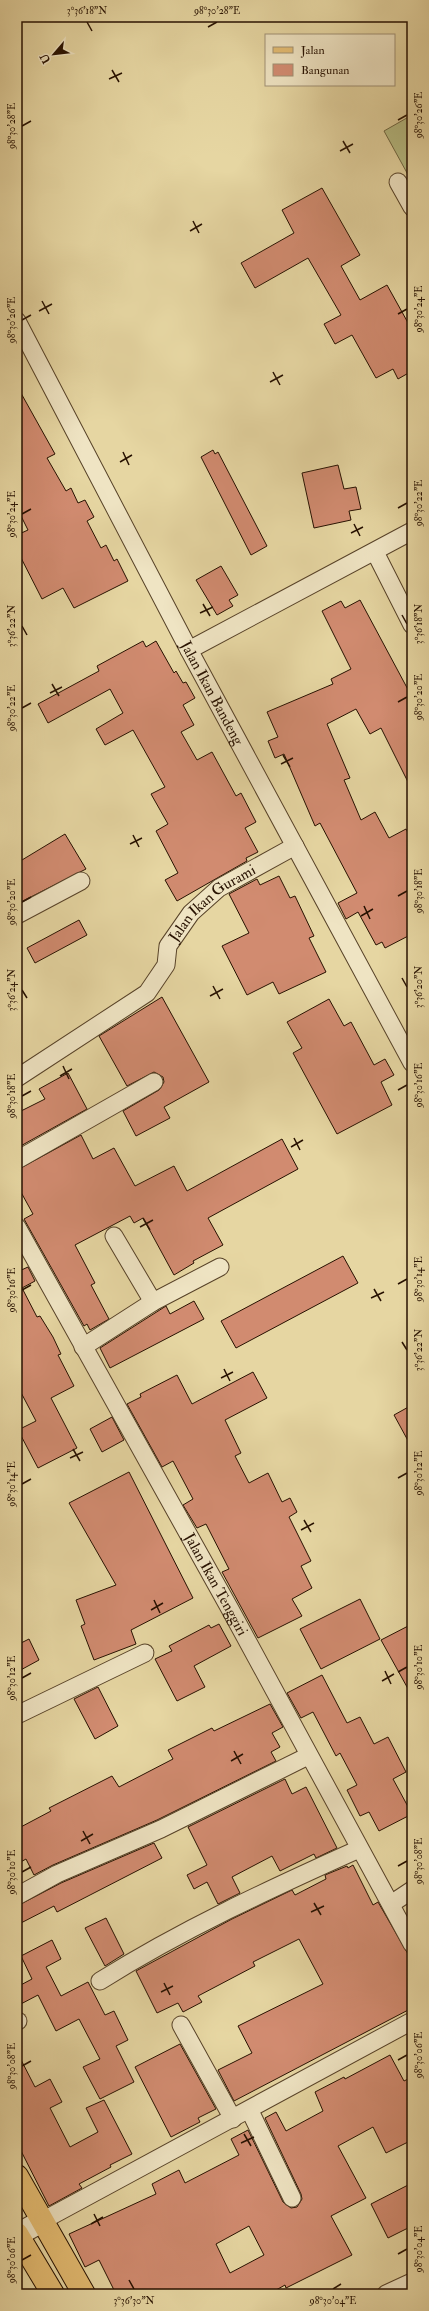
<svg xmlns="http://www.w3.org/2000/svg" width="429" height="2311" font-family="'IM FELL Double Pica',serif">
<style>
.green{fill:#b7bd84;stroke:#6f6742}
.building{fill:#d18b70;stroke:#271100;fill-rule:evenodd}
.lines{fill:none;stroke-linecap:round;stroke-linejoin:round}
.minor-casing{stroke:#574228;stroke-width:19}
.tertiary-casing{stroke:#574228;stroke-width:24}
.primary-casing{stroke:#271100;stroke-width:24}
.minor{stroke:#efe4c3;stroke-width:17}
.tertiary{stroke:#efe4c3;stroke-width:22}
.primary{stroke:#e3bb71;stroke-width:22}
.ticks{fill:none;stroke:#271100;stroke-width:1.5}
.labels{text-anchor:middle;stroke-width:3;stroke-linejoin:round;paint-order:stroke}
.street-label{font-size:15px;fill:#271100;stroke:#efe4c3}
.neatline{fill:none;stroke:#271100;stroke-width:1.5}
.ticks-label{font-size:10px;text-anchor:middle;fill:#271100}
</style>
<rect width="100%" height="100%" fill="#e6d6a2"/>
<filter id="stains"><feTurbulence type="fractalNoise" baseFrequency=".005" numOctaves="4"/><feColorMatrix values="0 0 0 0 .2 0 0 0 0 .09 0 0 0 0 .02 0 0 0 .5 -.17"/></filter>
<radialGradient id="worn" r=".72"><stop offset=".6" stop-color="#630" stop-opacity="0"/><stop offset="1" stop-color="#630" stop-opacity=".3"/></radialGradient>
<polygon class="green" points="412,115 412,182 384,131"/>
<g class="building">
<polygon points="322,188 360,255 341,266 360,300 387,285 412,330 412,371 398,379 393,369 376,378 352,335 335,344 324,324 341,315 308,258 255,288 241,263 294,233 282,210"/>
<polygon points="17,386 55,454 47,458 66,491 71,488 78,503 85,500 94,517 87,521 101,548 106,545 114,561 117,559 128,581 74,608 63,588 42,599 17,550 17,535 28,530 17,508"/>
<polygon points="213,450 215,454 218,452 267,546 251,555 201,457"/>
<polygon points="338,465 344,489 356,487 361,509 349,511 351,520 314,528 302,473"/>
<polygon points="221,566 238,595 229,600 233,606 217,615 196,580"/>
<polygon points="360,600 412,697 412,790 381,728 370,734 356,709 327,724 350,778 344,780 361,820 375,812 389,838 406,829 412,840 412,934 385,948 382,942 376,945 358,912 346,919 338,903 357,893 320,823 315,826 284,754 275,758 268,741 278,737 267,712 333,684 331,679 351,669 322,611 341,601 345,608"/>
<polygon points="143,641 146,647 156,641 174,673 176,671 183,683 186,682 195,698 183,705 194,725 181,732 197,760 212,752 236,796 241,793 256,822 245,828 258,852 246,858 247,861 177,901 165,880 178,873 156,831 168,824 151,794 165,787 133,730 105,745 96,729 123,713 110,689 48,723 38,704 99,671 97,666"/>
<polygon points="65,834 86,869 17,904 17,863"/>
<polygon points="279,876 290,898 295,896 314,936 309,938 326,972 279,994 273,982 247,995 222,946 249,933 229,894 257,879 260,885"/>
<polygon points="79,920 87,935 35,963 27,948"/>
<polygon points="162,997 209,1082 164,1107 170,1118 136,1136 123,1111 159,1090 164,1082 163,1077 154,1072 127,1086 99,1036"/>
<polygon points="329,999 344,1026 351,1022 374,1065 385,1059 394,1075 381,1082 392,1105 337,1134 293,1053 302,1048 287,1022"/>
<polygon points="68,1073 87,1109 17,1148 17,1113 45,1099 39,1089"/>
<polygon points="81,1135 93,1159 114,1148 135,1186 174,1166 187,1191 282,1139 298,1169 208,1218 223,1245 193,1261 194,1263 174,1275 143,1218 134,1223 130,1216 75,1245 95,1283 91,1285 109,1319 90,1330 87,1324 84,1326 24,1219 33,1214 17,1185 17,1170"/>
<polygon points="343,1256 358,1283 236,1348 221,1321"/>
<polygon points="28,1267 35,1281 22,1288 37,1317 40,1316 53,1337 61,1354 58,1355 74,1386 51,1398 77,1448 38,1468 18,1430 36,1421 17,1385 17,1272"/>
<polygon points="194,1301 204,1319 110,1368 100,1348 166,1306 170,1314"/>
<polygon points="253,1372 267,1398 225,1420 241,1453 235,1456 249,1483 268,1473 282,1502 290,1498 297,1512 289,1517 311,1561 301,1566 312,1588 292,1599 302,1616 258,1638 222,1572 229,1569 206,1524 197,1528 183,1505 193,1499 173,1461 162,1467 127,1404 141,1397 140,1394 177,1375 192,1404"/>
<polygon points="412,1405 412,1448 394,1415"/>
<polygon points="112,1417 124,1440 102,1452 90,1429"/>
<polygon points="129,1472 193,1598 131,1630 136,1644 94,1660 81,1626 85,1624 76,1600 116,1585 69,1503"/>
<polygon points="360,1599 380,1639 321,1669 300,1629"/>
<polygon points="219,1624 231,1646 194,1666 205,1687 177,1701 155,1659 172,1651 169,1646 209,1625 211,1628"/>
<polygon points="412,1624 412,1696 381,1640"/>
<polygon points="29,1639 39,1660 17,1672 17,1645"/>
<polygon points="322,1675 347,1723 360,1717 374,1744 388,1737 406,1772 393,1779 412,1814 379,1831 369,1812 360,1816 347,1790 357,1785 340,1753 336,1756 313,1712 301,1718 287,1693"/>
<polygon points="98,1687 118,1726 95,1739 74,1699"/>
<polygon points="270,1704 283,1727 272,1733 280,1747 271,1752 276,1761 157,1820 53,1865 34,1875 26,1859 17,1864 17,1829 51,1811 49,1808 112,1776 119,1787 173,1759 168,1750 212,1728 214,1731"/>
<polygon points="285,1779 292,1794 306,1787 337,1848 316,1858 314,1854 280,1871 272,1856 232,1877 240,1893 218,1904 207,1882 194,1889 187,1875 207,1865 188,1827"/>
<polygon points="154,1843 162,1858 57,1912 54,1906 17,1925 17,1906 61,1883"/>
<polygon points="353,1865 373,1905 378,1902 412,1961 412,2008 234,2101 218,2070 252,2053 238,2026 323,1984 299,1939 253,1962 255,1966 198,1996 202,2002 183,2012 178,2003 157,2013 136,1971 232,1919 292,1890 295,1895 326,1879 325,1875 347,1866 348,1868"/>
<polygon points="106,1918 124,1954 105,1966 85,1928"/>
<polygon points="52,1940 61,1959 46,1967 61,1996 88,1982 105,2015 114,2011 128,2040 116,2046 134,2082 100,2099 83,2067 100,2059 79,2019 56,2031 38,1995 17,2006 17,1987 32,1979 21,1956"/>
<polygon points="180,2044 216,2109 198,2118 200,2122 171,2137 135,2067"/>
<polygon points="17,2052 35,2087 50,2079 62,2102 50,2108 70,2147 98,2132 86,2108 104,2100 132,2154 110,2165 111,2167 79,2184 82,2188 49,2206 17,2143"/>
<path d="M 390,2055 L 404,2081 L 412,2077 L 412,2140 L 386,2153 L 373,2127 L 338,2146 L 366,2198 L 331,2216 L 352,2255 L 286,2288 L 285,2285 L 269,2294 L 116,2294 L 99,2260 L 85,2267 L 69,2234 L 156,2194 L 152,2184 L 179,2170 L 185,2183 L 239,2155 L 231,2139 L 248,2130 L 283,2202 L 291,2208 L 297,2207 L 302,2199 L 301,2194 L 265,2118 L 276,2112 L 286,2131 L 323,2111 L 315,2092 L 344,2077 L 345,2079 ZM 249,2226 L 264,2255 L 230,2273 L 216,2244 Z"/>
<polygon points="412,2183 412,2226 388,2238 371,2204"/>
</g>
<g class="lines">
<defs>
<g id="minor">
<polyline points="398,182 412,207"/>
<path id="s1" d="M 17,321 L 189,650 L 412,1063"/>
<polyline points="375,552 412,625"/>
<polyline points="189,650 412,531"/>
<polyline points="17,915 81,881"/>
<path id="s2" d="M 17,1078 L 147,993 L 166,965 L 168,946 L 191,913 L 219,888 L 295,846"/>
<polyline points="17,1160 154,1082"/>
<path id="s3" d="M 17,1227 L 230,1609 L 412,1944"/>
<polyline points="114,1236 153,1302"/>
<polyline points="83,1347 153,1302 220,1267"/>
<polyline points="17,1715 145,1653"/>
<polyline points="17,1896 57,1874 161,1829 308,1756"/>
<polyline points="391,1904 412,1890"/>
<path d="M 100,1981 C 183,1929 270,1889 359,1849"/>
<polyline points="17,2021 18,2021"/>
<polyline points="181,2025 233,2119"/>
<polyline points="250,2111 292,2198"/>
<polyline points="42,2221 412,2021"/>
<polyline points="386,2294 412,2282"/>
</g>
<polyline id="tertiary" points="17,2235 42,2221"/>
<g id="primary">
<polyline points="17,2176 84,2294"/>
<polyline points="17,2234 53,2294"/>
</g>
</defs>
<use href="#minor" class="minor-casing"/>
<use href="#tertiary" class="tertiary-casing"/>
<use href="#primary" class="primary-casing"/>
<use href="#minor" class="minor"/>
<use href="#tertiary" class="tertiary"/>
<use href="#primary" class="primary"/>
</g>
<path class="ticks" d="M 87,22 L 92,31M 208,27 L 217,22M 112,70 L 119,82M 109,79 L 122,73M 398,120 L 407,115M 22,126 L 31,121M 343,141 L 350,153M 340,151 L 353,144M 193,221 L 199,233M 190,231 L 202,224M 42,301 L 49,314M 39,311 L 52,304M 398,314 L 407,309M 22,320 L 31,315M 273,372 L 280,385M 270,382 L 283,375M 123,452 L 129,465M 120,462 L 132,455M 398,508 L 407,503M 22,514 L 31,509M 354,524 L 360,536M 351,533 L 363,527M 203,604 L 210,616M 200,613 L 213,607M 402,615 L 407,624M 22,626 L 27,635M 52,684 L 59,696M 50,693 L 62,687M 398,702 L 407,697M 22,708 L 31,703M 283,755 L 290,767M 281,764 L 293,758M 133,835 L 139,847M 130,844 L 142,838M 398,896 L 407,891M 22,902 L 31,897M 364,906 L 370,919M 361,916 L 373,909M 402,978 L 407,987M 213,986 L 220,999M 22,990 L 27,998M 210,996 L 223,989M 63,1066 L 69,1079M 60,1076 L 72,1069M 398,1090 L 407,1085M 22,1096 L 31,1091M 294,1138 L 300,1150M 291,1147 L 303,1140M 143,1218 L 150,1230M 140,1227 L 153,1220M 398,1284 L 407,1279M 374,1289 L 381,1301M 22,1290 L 31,1285M 371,1298 L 384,1292M 402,1342 L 407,1350M 224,1369 L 230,1381M 221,1378 L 233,1372M 73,1449 L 80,1461M 70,1458 L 83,1452M 398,1478 L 407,1473M 22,1484 L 31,1479M 304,1520 L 311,1532M 301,1530 L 314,1523M 154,1600 L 160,1613M 151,1610 L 163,1603M 385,1671 L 391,1684M 398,1672 L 407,1667M 22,1678 L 31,1673M 382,1681 L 394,1674M 234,1751 L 241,1764M 231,1761 L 243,1754M 83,1831 L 90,1844M 81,1841 L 93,1834M 398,1866 L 407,1861M 22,1872 L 31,1867M 314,1903 L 321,1915M 311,1912 L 324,1906M 164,1983 L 170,1995M 161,1992 L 173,1986M 398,2060 L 407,2055M 22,2066 L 31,2061M 244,2134 L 251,2146M 241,2143 L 254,2137M 94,2214 L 100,2226M 91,2224 L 103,2217M 398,2254 L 407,2249M 22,2260 L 31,2255M 129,2280 L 134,2289M 333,2289 L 341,2284"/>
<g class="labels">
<g class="street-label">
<text dy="5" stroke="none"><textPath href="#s1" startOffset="420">Jalan Ikan Bandeng</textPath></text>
<text dy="5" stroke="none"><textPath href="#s2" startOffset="271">Jalan Ikan Gurami</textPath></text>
<text dy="5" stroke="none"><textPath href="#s3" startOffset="409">Jalan Ikan Tenggiri</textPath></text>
</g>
</g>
<rect width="429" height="2311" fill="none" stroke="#e6d6a2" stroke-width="44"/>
<rect x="265" y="34" width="130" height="52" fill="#efe4c3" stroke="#9f9075"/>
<rect x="273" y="47" width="20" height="6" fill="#e3bb71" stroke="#9f9075"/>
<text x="301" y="54" font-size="12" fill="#271100">Jalan</text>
<rect x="273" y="64" width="20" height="12" fill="#d18b70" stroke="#9f9075"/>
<text x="301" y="74" font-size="12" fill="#271100">Bangunan</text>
<g transform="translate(54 54) rotate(242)" stroke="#efe4c3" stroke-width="3" paint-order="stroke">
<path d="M0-3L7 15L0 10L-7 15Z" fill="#271100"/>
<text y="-6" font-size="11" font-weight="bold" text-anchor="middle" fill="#271100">U</text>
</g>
<rect x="22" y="22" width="385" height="2267" class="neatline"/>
<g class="ticks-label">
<text x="87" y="14">3°36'18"N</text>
<text x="217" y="14">98°30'28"E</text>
<text transform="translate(418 115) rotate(-90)" y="4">98°30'26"E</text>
<text transform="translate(11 126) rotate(-90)" y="4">98°30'28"E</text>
<text transform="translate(418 309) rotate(-90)" y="4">98°30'24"E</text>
<text transform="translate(11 320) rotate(-90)" y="4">98°30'26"E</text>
<text transform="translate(418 503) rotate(-90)" y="4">98°30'22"E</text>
<text transform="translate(11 514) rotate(-90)" y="4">98°30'24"E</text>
<text transform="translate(418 624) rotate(-90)" y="4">3°36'18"N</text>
<text transform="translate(11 626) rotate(-90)" y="4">3°36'22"N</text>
<text transform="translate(418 697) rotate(-90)" y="4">98°30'20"E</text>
<text transform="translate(11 708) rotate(-90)" y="4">98°30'22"E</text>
<text transform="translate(418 891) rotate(-90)" y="4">98°30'18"E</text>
<text transform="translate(11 902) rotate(-90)" y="4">98°30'20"E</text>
<text transform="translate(418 987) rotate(-90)" y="4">3°36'20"N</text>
<text transform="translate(11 990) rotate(-90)" y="4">3°36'24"N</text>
<text transform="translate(418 1085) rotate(-90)" y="4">98°30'16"E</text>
<text transform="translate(11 1096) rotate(-90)" y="4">98°30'18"E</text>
<text transform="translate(418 1279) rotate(-90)" y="4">98°30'14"E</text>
<text transform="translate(11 1290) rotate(-90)" y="4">98°30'16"E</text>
<text transform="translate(418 1350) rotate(-90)" y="4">3°36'22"N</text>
<text transform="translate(418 1473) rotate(-90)" y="4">98°30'12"E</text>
<text transform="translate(11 1484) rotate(-90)" y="4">98°30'14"E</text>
<text transform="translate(418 1667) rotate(-90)" y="4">98°30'10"E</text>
<text transform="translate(11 1678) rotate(-90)" y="4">98°30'12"E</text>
<text transform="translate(418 1861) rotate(-90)" y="4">98°30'08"E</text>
<text transform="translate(11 1872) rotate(-90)" y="4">98°30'10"E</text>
<text transform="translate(418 2055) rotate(-90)" y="4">98°30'06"E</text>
<text transform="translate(11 2066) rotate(-90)" y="4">98°30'08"E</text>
<text transform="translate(418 2249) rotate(-90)" y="4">98°30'04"E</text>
<text transform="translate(11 2260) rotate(-90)" y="4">98°30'06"E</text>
<text x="134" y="2304">3°36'30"N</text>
<text x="333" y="2304">98°30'04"E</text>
</g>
<rect width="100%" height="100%" filter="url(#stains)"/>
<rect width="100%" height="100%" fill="url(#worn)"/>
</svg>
